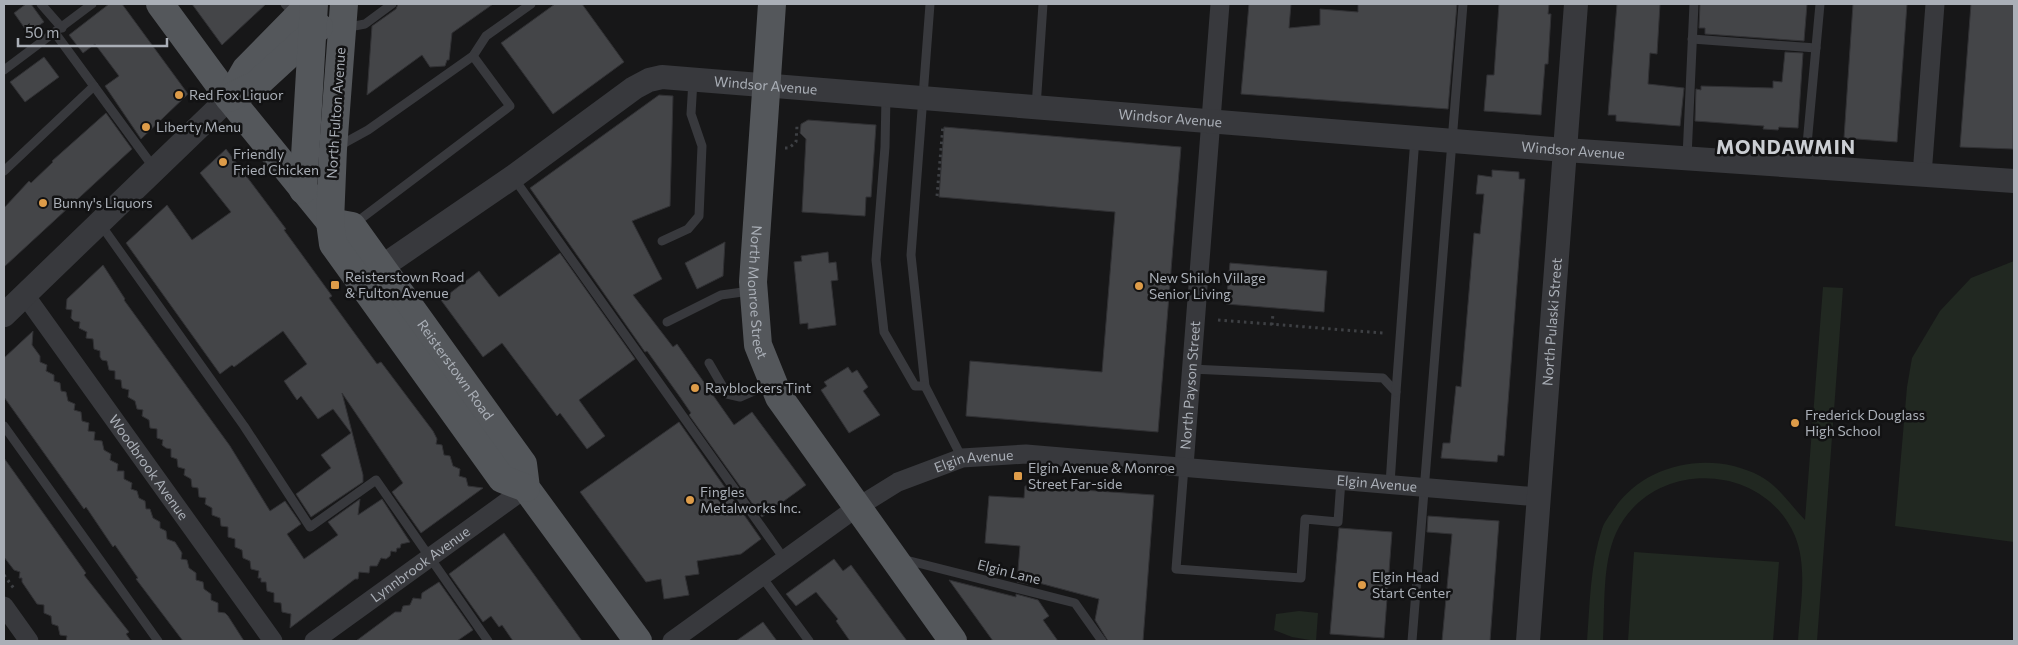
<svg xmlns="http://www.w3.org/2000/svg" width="2018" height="645" font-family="Commissioner,sans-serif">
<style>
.green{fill:#212821}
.building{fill:#444548;stroke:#313134}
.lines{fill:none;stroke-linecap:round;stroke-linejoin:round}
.path{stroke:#3e4044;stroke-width:3;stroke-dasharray:2.5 4;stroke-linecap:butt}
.service{stroke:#38393d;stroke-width:9}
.minor{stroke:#38393d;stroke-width:19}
.tertiary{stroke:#38393d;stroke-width:24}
.primary{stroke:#54575b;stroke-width:28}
.poi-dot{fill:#de9c49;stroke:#121213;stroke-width:2}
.labels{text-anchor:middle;stroke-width:5;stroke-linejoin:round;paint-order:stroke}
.street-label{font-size:14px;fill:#aaafb7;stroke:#121213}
.poi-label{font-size:14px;fill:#aaafb7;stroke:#121213;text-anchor:start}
.district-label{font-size:19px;font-weight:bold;letter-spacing:1px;fill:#cbced3;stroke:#121213}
</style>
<rect width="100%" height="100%" fill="#171718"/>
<g class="green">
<polygon points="2014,261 2014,542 1895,526 1907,387 1912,358 1940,311 1971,278"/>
<path d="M 1823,287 L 1843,288 L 1817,641 L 1798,641 C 1800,607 1808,568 1795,536 C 1763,461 1651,458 1616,533 C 1602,564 1605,607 1603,641 L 1587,641 C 1590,604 1590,565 1602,529 C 1604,522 1610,515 1614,509 C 1645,463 1711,450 1760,476 C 1780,487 1790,505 1805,520 Z"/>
<polygon points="1634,552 1779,562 1773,641 1628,641"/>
<polygon points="1299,611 1318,613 1316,641 1292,637 1274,630 1276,614"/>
</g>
<g class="building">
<polygon points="26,4 31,4 44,22 28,33 14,13"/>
<polygon points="109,4 122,4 188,94 141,139 105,86 119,76 95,44 83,53 69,35"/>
<polygon points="192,4 266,4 222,45"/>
<polygon points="398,4 493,4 452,33 449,60 447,60 445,66 430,67 422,55 367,95 372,26 396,9"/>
<polygon points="555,4 582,4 624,62 553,114 501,43"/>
<polygon points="1249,4 1291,4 1289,28 1320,25 1320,9 1358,12 1358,4 1457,4 1448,109 1241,94"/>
<polygon points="1499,4 1549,4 1548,14 1551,14 1548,64 1545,64 1541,115 1484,111 1487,75 1494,75"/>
<polygon points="1617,4 1660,4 1657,54 1650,53 1648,84 1684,88 1680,126 1616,121 1616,115 1608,115"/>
<polygon points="1700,4 1807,4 1804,41 1705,34 1705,28 1699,28"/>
<polygon points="1853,4 1907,4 1897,142 1844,138"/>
<polygon points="1971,4 2014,4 2013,149 1960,147"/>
<polygon points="1785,52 1803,53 1798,128 1779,127 1778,130 1763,129 1764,126 1695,121 1696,89 1701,90 1701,86 1773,88 1773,81 1782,82"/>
<polygon points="44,57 59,77 25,102 10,82"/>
<polygon points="659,95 673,96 670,206 632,221 662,279 633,295 673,347 677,344 734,425 752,412 806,485 762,517 689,415 691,413 680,397 647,351 645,352 530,188"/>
<polygon points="106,113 132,149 4,267 4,208 29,181 31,183 53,162 52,161"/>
<polygon points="808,120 876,125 871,197 866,197 865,216 802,212 806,139 800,133 801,124"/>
<polygon points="944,127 1181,147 1158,432 966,416 970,361 1102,372 1115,212 939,197"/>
<polygon points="226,149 286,229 284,230 332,296 329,298 377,364 381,362 433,431 437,439 436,444 442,445 444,455 450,456 453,466 460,469 459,476 466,478 468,486 483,488 421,533 392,492 403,483 342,393 363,475 363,482 311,517 296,494 331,468 321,455 351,433 333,409 318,419 301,396 297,400 284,381 307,364 283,331 234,367 232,365 220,374 126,243 167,205 192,240 231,212 200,173"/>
<polygon points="1492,170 1519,172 1519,179 1525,179 1504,456 1498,455 1497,462 1441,458 1443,443 1450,443 1456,386 1461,387 1474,233 1480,234 1484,194 1476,194 1478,175 1492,177"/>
<polygon points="725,242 723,276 697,289 685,263"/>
<polygon points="828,252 829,263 836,262 838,280 831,281 836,325 808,329 808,323 800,324 794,262 802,261 801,256"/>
<polygon points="560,253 635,359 579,400 605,436 587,449 560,413 557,416 502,343 483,357 441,300 479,271 499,297"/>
<polygon points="1230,263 1327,271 1324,312 1226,304"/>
<polygon points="103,265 125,299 124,300 230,446 270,511 285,501 301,524 287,534 304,559 338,535 328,522 360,499 358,515 382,499 410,542 401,544 400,548 397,548 396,552 391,551 390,556 386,559 381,558 377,566 370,566 369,573 359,572 358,579 355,579 290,628 291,614 282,612 281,603 274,602 274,593 267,591 266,582 261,582 261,578 258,578 259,571 251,569 250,561 243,558 242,550 235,547 235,539 228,537 228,527 221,526 220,518 212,515 212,508 205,504 206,498 199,497 198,488 192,487 191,479 184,475 185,469 178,467 177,459 171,457 171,449 166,448 162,445 163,440 157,438 157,429 150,428 149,420 142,416 143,410 137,409 135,401 128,397 129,390 122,388 121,380 115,379 115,371 109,370 107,361 102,360 100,357 100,351 94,349 93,339 86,338 87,332 79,328 80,322 74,321 71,318 72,310 66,309 67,299"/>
<polygon points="33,331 32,345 40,356 40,362 47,365 46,371 54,375 54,381 60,383 61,391 66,392 68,401 75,404 74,410 81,412 82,421 89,423 88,431 95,432 94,440 102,441 104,450 111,454 110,460 118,464 117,471 124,471 124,479 132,483 131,489 137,491 139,498 145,501 146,509 150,509 153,518 160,522 160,528 166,531 167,539 175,542 182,553 181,559 187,560 189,568 196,573 196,580 203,582 204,589 211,594 211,600 218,603 218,612 225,613 228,616 244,641 183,641 136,579 138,578 115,545 113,547 86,507 84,509 4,397 4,358"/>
<polygon points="848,367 852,373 857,370 868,387 863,391 880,415 849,433 821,390 827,386 824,382"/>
<polygon points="679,422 761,539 741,554 697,561 699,574 685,576 689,595 664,599 661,579 646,582 580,492"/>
<polygon points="4,458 86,573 84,575 129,632 126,634 131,641 66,641 67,636 60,635 58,626 52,624 51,616 44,613 44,605 37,604 22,582 22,578 19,578 20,572 14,570 4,557"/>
<polygon points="1025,486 1154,495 1143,641 1108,641 1095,620 1099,599 1024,579 1028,584 1017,582 1020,546 985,543 989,496 1024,498"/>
<polygon points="1428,516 1499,521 1490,641 1442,641 1452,534 1427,532"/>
<polygon points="1339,528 1392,532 1384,638 1330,634"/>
<polygon points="504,533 567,620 582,641 513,641 502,625 499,627 491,616 483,622 449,574"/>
<polygon points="834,559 843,571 851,565 907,641 850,641 836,621 838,619 816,592 796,606 786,594"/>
<polygon points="949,580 1016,597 1016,594 1038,600 1049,616 1043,620 1058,641 993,641"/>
<polygon points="439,582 473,630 457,641 356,641 395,612 401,612 403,606 410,605 413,598 421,599 422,593"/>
<polygon points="763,622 777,641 736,641"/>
</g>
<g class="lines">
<g class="path">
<polyline points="785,148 789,148 796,142 797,126"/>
<polyline points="937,196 943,125"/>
<polyline points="1218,320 1383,333"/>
<polyline points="1272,325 1273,313"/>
<polyline points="4,575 15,590"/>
</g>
<g class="service">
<polyline points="41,4 62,28"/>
<polyline points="285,4 295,15"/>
<polyline points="930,4 911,255 925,386 962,458"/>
<polyline points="344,28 365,24 392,4"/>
<polyline points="55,33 154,168"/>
<polyline points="1692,39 1816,48"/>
<polyline points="4,70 92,4"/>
<polyline points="886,96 885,147 876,260 884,332 915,386 925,386"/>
<polyline points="1036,107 1043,4"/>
<polyline points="337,147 368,130 473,56 486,36 531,4"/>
<polyline points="1687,157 1694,4"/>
<polyline points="1805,166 1820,4"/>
<polyline points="4,171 94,86"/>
<polyline points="513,177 785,560"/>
<polyline points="354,224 510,106 473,56"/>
<polyline points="101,225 244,426 310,527 376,480 488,641"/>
<polyline points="662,241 688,229 699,216 702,146 691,114 693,80"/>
<polyline points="667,322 721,295 750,291"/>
<polyline points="709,363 727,394 740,397 770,384"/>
<polyline points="1191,369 1383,378 1396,392 1390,484"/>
<polyline points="1396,392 1415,138"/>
<polyline points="4,426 158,641"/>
<polyline points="1184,467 1176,569 1301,578 1305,519 1338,522 1341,480"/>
<polyline points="902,559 1075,603 1102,641"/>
<polyline points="762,577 809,641"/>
<polyline points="1412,641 1463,4"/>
</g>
<g class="minor">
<polyline points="1922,175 1935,4"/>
<path id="s1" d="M 25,295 L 273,641"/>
<path id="s2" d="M 1184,466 L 1220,4"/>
<polyline points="4,606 29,641"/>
<path id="s3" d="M 314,641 L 526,488"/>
<path id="s4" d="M 672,641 L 856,508 L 898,482 L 962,458 L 1026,454 L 1538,497"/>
</g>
<g class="tertiary">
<path id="s5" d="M 383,266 L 513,177 L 634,88 L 649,80 L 662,77 L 1565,150 L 2014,181"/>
<polyline points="4,315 229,98"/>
<path id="s6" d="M 1528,641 L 1576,4"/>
</g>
<g class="primary">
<path id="s7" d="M 160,4 L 229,98 L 330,222 L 352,226 L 523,464 L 526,488 L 638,641"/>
<polyline points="344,4 333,149 330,222 333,244 502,479 526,488"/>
<path id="s8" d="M 772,4 L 753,282 L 758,345 L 779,397 L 953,641"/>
<polyline points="234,90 246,69 310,4"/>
<polyline points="229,98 257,84 319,27"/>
<polyline points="303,190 314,4"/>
</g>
</g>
<g class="poi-dot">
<circle cx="179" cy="95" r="5"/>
<circle cx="146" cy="127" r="5"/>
<circle cx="223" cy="162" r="5"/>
<circle cx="43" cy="203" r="5"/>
<rect x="330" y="280" width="10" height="10" rx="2.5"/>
<circle cx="1139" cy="286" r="5"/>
<circle cx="695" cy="388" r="5"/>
<circle cx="1795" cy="423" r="5"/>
<rect x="1013" y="471" width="10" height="10" rx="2.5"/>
<circle cx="690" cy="500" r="5"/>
<circle cx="1362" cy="585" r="5"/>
</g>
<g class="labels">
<g class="street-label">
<text dy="5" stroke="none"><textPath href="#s5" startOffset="442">Windsor Avenue</textPath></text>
<text transform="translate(336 113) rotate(-86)" y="5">North Fulton Avenue</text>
<text dy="5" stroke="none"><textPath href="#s5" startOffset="848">Windsor Avenue</textPath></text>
<text dy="5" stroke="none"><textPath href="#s5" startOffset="1252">Windsor Avenue</textPath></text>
<text dy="5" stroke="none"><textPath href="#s8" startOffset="289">North Monroe Street</textPath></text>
<text dy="5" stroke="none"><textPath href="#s6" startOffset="320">North Pulaski Street</textPath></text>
<text dy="5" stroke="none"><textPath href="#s7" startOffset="476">Reisterstown Road</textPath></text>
<text dy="5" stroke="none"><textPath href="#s2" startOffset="81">North Payson Street</textPath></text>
<text dy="5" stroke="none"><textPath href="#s4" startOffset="356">Elgin Avenue</textPath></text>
<text dy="5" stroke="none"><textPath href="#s1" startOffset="212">Woodbrook Avenue</textPath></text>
<text dy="5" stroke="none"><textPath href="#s4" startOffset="761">Elgin Avenue</textPath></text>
<text dy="5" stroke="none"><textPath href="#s3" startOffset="131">Lynnbrook Avenue</textPath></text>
<text transform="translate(1009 572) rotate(14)" y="5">Elgin Lane</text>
</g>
<g class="poi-label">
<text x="189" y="100">Red Fox Liquor</text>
<text x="156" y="132">Liberty Menu</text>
<text x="233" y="159">Friendly<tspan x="233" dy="16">Fried Chicken</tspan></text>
<text x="53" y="208">Bunny's Liquors</text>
<text x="345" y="282">Reisterstown Road<tspan x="345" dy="16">&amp; Fulton Avenue</tspan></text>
<text x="1149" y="283">New Shiloh Village<tspan x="1149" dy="16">Senior Living</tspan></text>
<text x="705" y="393">Rayblockers Tint</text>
<text x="1805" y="420">Frederick Douglass<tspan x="1805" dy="16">High School</tspan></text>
<text x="1028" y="473">Elgin Avenue &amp; Monroe<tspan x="1028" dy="16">Street Far-side</tspan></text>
<text x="700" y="497">Fingles<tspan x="700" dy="16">Metalworks Inc.</tspan></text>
<text x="1372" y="582">Elgin Head<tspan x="1372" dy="16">Start Center</tspan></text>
</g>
<g class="district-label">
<text x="1786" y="154">MONDAWMIN</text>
</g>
</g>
<rect width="2018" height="645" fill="none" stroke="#aaafb7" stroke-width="10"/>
<path d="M18 38v8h149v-8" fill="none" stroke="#aaafb7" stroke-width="2.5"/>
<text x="25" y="38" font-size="15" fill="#aaafb7" stroke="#121213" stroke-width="4" paint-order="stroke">50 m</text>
</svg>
